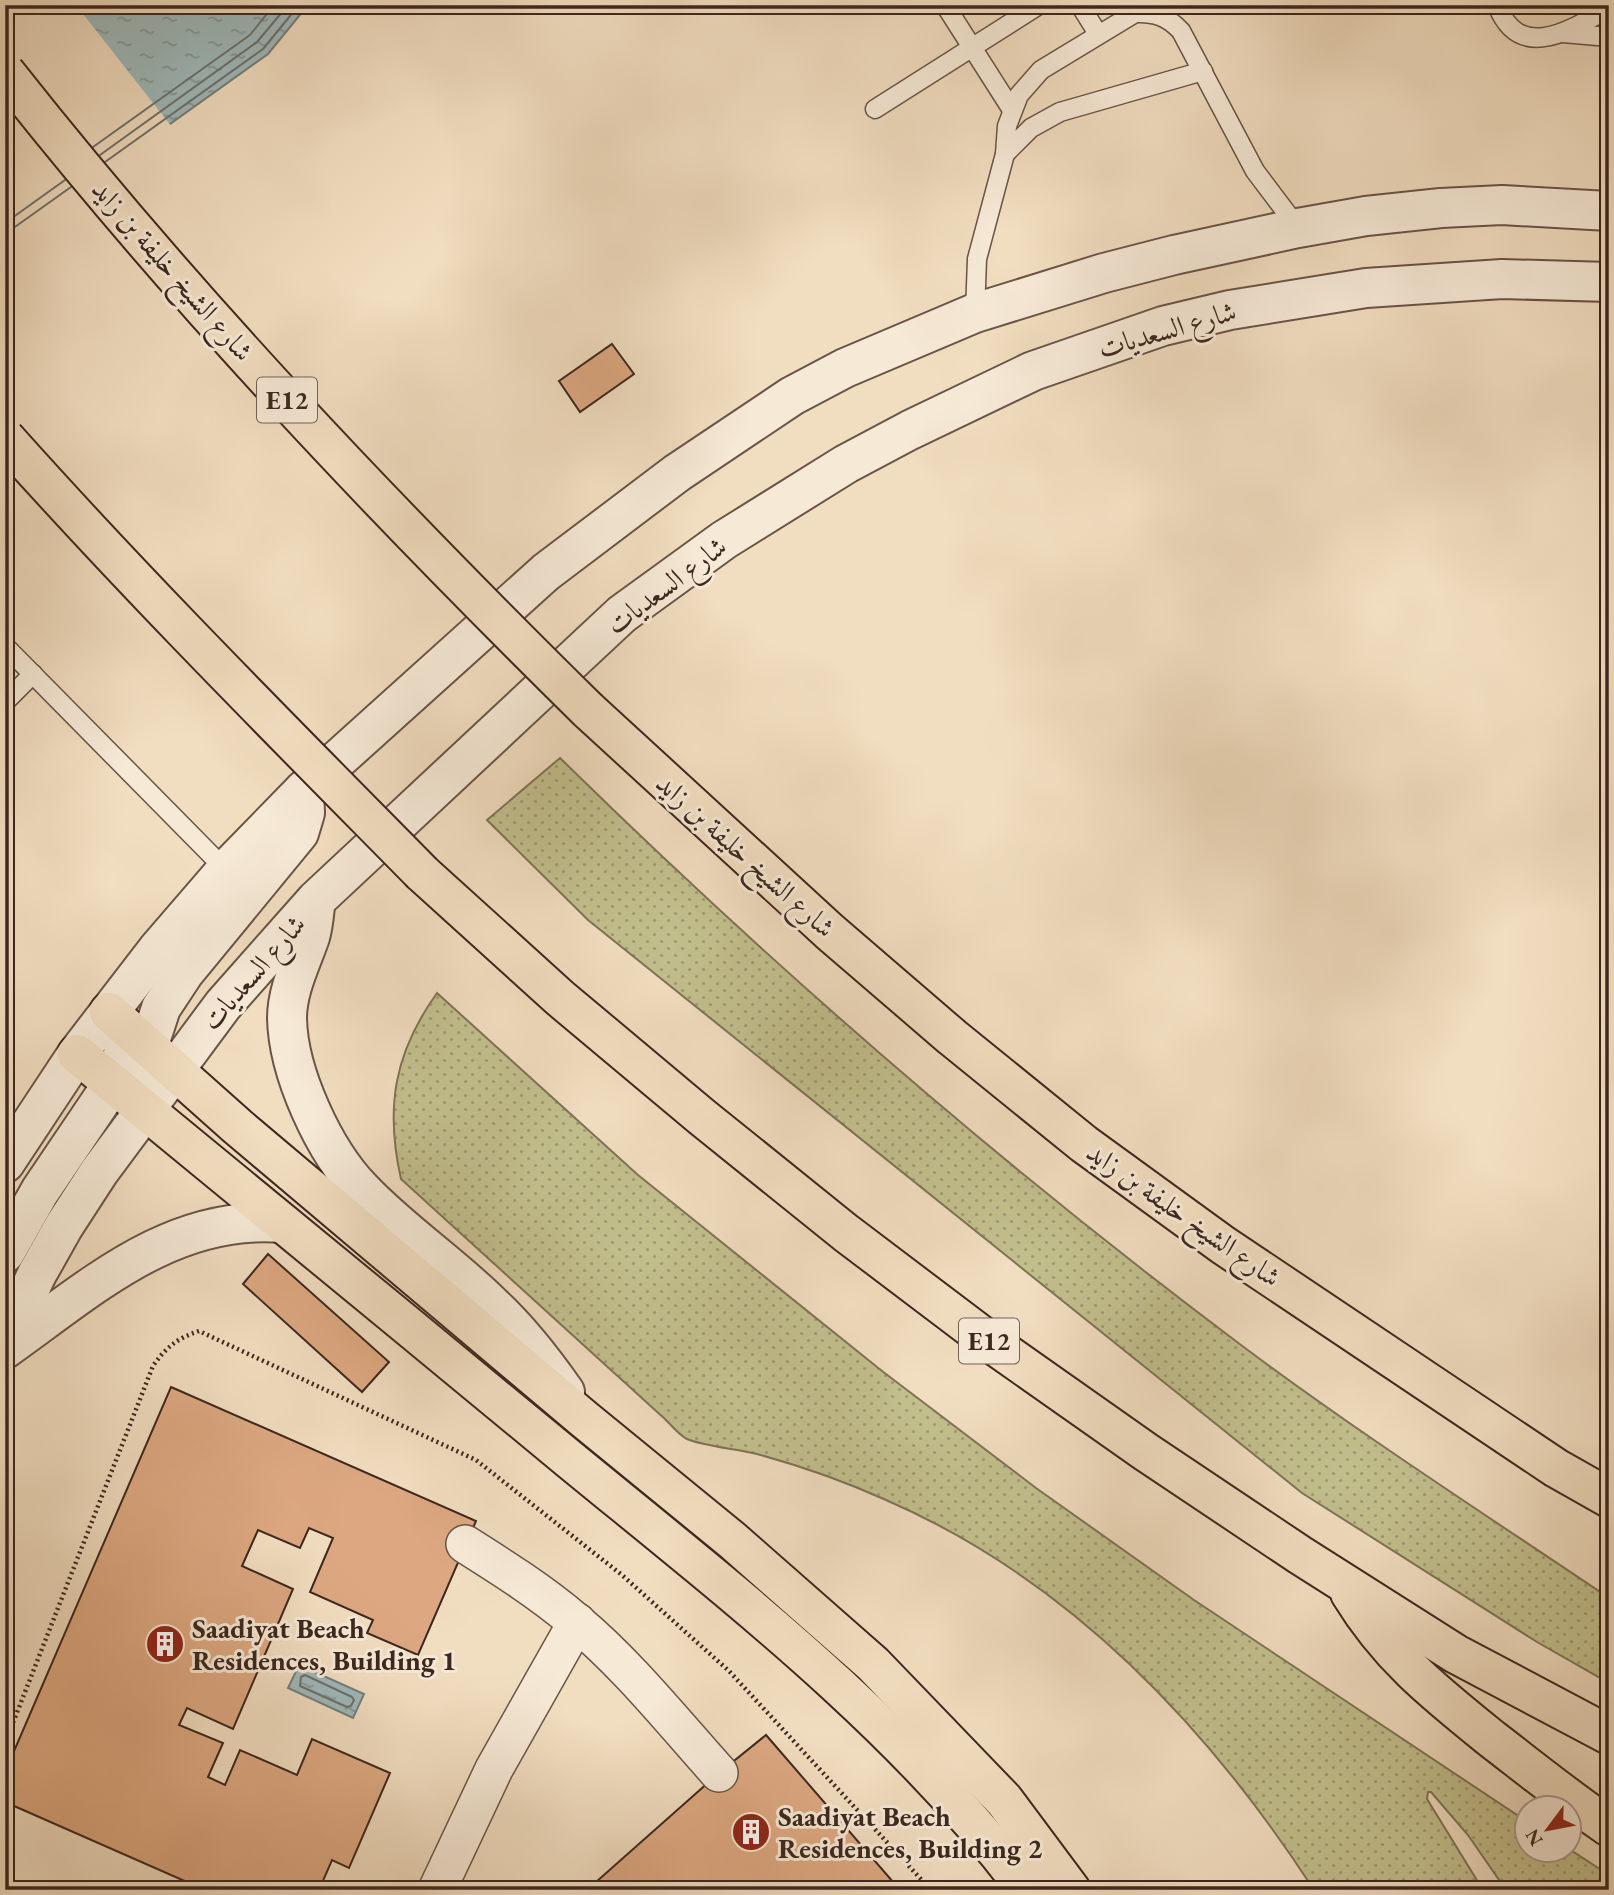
<svg xmlns="http://www.w3.org/2000/svg" width="1614" height="1895" font-family="'EB Garamond',Amiri,serif">
<style>
.grass{fill:url(#grass-dots);stroke:#7f7356;stroke-width:2}
.water{fill:url(#water-ripples);stroke:#777f7d;stroke-width:2}
.pier{fill:#f1ddc0}
.lines{fill:none;stroke-linecap:round;stroke-linejoin:round}
.shore{stroke:#6d706e;stroke-width:2}
.building{fill:#dda881;stroke:#3c271f;stroke-width:2}
.service-casing{stroke:#695447;stroke-width:21}
.minor-casing{stroke:#695447;stroke-width:40}
.tertiary-casing{stroke:#695447;stroke-width:42}
.motorway-casing{stroke:#3c271f;stroke-width:42}
.path{stroke:#3c271f;stroke-width:4.5;stroke-dasharray:2 3.5;stroke-linecap:butt}
.service{stroke:#f6e9d6;stroke-width:18}
.minor{stroke:#f6e9d6;stroke-width:37}
.tertiary{stroke:#f6e9d6;stroke-width:38}
.motorway{stroke:#f1ddc0;stroke-width:38}
.motorway-bridge-casing{stroke:#3c271f;stroke-width:42;stroke-linecap:butt}
.motorway-bridge{stroke:#f1ddc0;stroke-width:38}
.labels{text-anchor:middle;stroke-width:6;stroke-linejoin:round;paint-order:stroke}
.shield{fill:#f6e9d6;stroke:#746156;stroke-width:2}
.shield-label{font-size:26px;font-weight:bold;fill:#3c271f}
.street-label{font-size:28px;fill:#3c271f;stroke:#f6e9d6}
.poi-label{font-size:28px;font-weight:bold;fill:#3c271f;stroke:#f6e9d6;text-anchor:start}
</style>
<defs>
<pattern id="grass-dots" width="8" height="8" patternUnits="userSpaceOnUse" patternTransform="scale(1.75)"><rect width="8" height="8" fill="#c2bf8d"/><path d="M2 2h.1M6 6h.1" fill="none" stroke="#9f9b73" stroke-width="1.8" stroke-linecap="round"/></pattern>
<pattern id="water-ripples" width="26" height="14" patternUnits="userSpaceOnUse" patternTransform="scale(1.75)"><rect width="26" height="14" fill="#9ebabc"/><path d="M2 4q2-2 4 0t4 0M15 11q2-2 4 0t4 0" fill="none" stroke="#829798"/></pattern>
</defs>
<rect width="100%" height="100%" fill="#f1ddc0"/>
<filter id="stains"><feTurbulence type="fractalNoise" baseFrequency=".00286" numOctaves="4"/><feColorMatrix values="0 0 0 0 .2 0 0 0 0 .09 0 0 0 0 .02 0 0 0 .5 -.17"/></filter>
<radialGradient id="worn" r=".72"><stop offset=".6" stop-color="#630" stop-opacity="0"/><stop offset="1" stop-color="#630" stop-opacity=".3"/></radialGradient>
<g class="grass">
<path d="M 560,758 C 774,968 1001,1165 1241,1345 C 1360,1434 1486,1515 1609,1598 L 1609,1683 L 1537,1642 L 1302,1493 L 588,920 L 487,820 Z"/>
<path d="M 437,993 L 638,1175 L 882,1371 L 1036,1488 L 1194,1600 L 1526,1821 L 1526,1850 L 1569,1849 L 1609,1875 L 1609,1890 L 1506,1890 L 1468,1835 L 1431,1792 L 1428,1792 L 1427,1799 L 1483,1890 L 1314,1890 C 1207,1725 1068,1579 886,1500 C 844,1481 801,1466 757,1454 C 738,1449 703,1446 687,1439 C 679,1435 671,1425 665,1419 C 647,1403 630,1387 612,1371 C 542,1307 472,1243 401,1179 C 385,1108 394,1053 437,993 Z"/>
</g>
<g class="water">
<polygon points="5,5 308,5 268,54 5,242"/>
<polygon points="299,1665 364,1694 353,1718 288,1688"/>
</g>
<polygon class="pier" points="5,5 76,5 172,127 5,246"/>
<g class="lines">
<g class="shore">
<polyline points="93,147 250,35 274,5"/>
<polyline points="100,155 257,42 288,5"/>
<polyline points="105,162 263,49 299,5"/>
<polyline points="5,223 65,180"/>
<polyline points="5,234 71,187"/>
<polygon points="305,1675 352,1697 354,1700 351,1706 347,1707 300,1686 301,1677"/>
</g>
</g>
<g class="building">
<polygon points="612,344 634,374 580,412 559,381"/>
<polygon points="268,1254 389,1362 362,1392 243,1284"/>
<polygon points="171,1387 476,1521 418,1655 367,1633 373,1620 310,1592 333,1538 309,1528 300,1548 258,1530 242,1566 293,1589 233,1729 187,1708 179,1725 223,1743 208,1777 225,1785 240,1750 297,1775 312,1739 390,1773 349,1868 332,1860 319,1890 205,1890 5,1802 5,1772"/>
<polygon points="766,1735 900,1890 587,1890 719,1773"/>
</g>
<g class="lines">
<defs>
<g id="service">
<polyline points="945,5 1012,110"/>
<polyline points="1080,5 1098,34"/>
<path d="M 1497,5 C 1520,64 1572,29 1609,8"/>
<polyline points="1563,33 1609,37"/>
<polyline points="875,109 1039,5"/>
<polyline points="1005,154 1031,128 1060,112 1203,71"/>
<path d="M 975,313 L 977,259 L 1005,154 L 1007,126 L 1019,95 L 1041,70 L 1135,13 C 1155,12 1168,17 1181,31 L 1255,171 L 1298,228"/>
<polyline points="5,646 226,870"/>
<polyline points="5,702 33,674"/>
</g>
<g id="minor">
<path d="M 465,1544 C 503,1568 541,1592 575,1621 C 627,1664 674,1723 719,1773"/>
<polyline points="437,1890 494,1769 577,1622"/>
</g>
<g id="tertiary">
<path d="M 315,906 C 314,916 313,927 310,937 C 301,963 287,990 287,1018 C 288,1073 324,1151 362,1190 C 402,1232 452,1265 493,1306 C 520,1331 544,1362 565,1392"/>
<polyline points="144,1079 148,1048 161,1008 184,973 299,833 305,813 304,790"/>
<polyline points="5,1163 77,1054 157,950 226,870 304,790 546,572 677,473 792,396 845,368 975,313 1104,273 1174,255 1298,228 1366,216 1441,208 1502,205 1609,211"/>
<polyline points="5,1253 40,1191 113,1083 120,1071 123,1053"/>
<polyline points="5,1342 37,1274 64,1226 99,1172 223,1005 316,900 622,614 724,540 846,464 910,430 1033,371 1163,326 1230,310 1366,288 1502,279 1609,282"/>
<path d="M 5,1349 C 90,1289 170,1214 282,1223"/>
</g>
<g id="motorway">
<polyline points="588,710 830,932 952,1037 1084,1144 1223,1245 1556,1468 1609,1498"/>
<polyline points="422,873 560,998 702,1117 846,1233 994,1345 1146,1452 1300,1555 1456,1654 1609,1735"/>
<polyline points="109,1012 238,1127 584,1419 732,1540 873,1664 1004,1800 1071,1890"/>
<path d="M 77,1054 C 242,1188 405,1324 569,1459 C 731,1592 900,1721 1027,1890"/>
<path d="M 1350,1593 C 1389,1657 1435,1693 1492,1739 C 1531,1769 1568,1799 1609,1827"/>
</g>
</defs>
<use href="#service" class="service-casing"/>
<use href="#minor" class="minor-casing"/>
<use href="#tertiary" class="tertiary-casing"/>
<use href="#motorway" class="motorway-casing"/>
<path class="path" d="M 5,1743 L 153,1366 C 166,1347 178,1338 199,1331 L 476,1460 L 622,1575 L 729,1671 L 931,1890"/>
<use href="#service" class="service"/>
<use href="#minor" class="minor"/>
<use href="#tertiary" class="tertiary"/>
<use href="#motorway" class="motorway"/>
<defs>
<g id="motorway-bridge">
<path d="M 5,72 C 184,299 383,508 588,710"/>
<path d="M 5,438 C 139,588 281,730 422,873"/>
</g>
</defs>
<use href="#motorway-bridge" class="motorway-bridge-casing"/>
<use href="#motorway-bridge" class="motorway-bridge"/>
</g>
<defs>
<symbol id="building-disc" viewBox="-11 -11 22 22"><circle r="9.5" fill="#8f2418" stroke="#f6e9d6"/><path d="M-4-6H4V6H1V3H-1V6H-4ZM-2.5-4.3h1.7v1.8h-1.7ZM.8-4.3h1.7v1.8H.8ZM-2.5-1h1.7V.8h-1.7ZM.8-1h1.7V.8H.8Z" fill="#fff"/></symbol>
</defs>
<g fill-rule="evenodd">
<use href="#building-disc" x="143" y="1622" width="44" height="44"/>
<use href="#building-disc" x="729" y="1810" width="44" height="44"/>
</g>
<g class="labels">
<g class="shield">
<rect x="257" y="377.5" width="60" height="45" rx="5"/>
<rect x="959" y="1318.5" width="60" height="45" rx="5"/>
</g>
<g class="shield-label">
<text x="287" y="409">E12</text>
<text x="989" y="1350">E12</text>
</g>
<g class="street-label">
<text transform="translate(173 270) rotate(49)" y="10">شارع الشيخ خليفة بن زايد</text>
<text transform="translate(1167 329) rotate(-16)" y="10">شارع السعديات</text>
<text transform="translate(666 585) rotate(-37)" y="10">شارع السعديات</text>
<text transform="translate(746 855) rotate(42)" y="10">شارع الشيخ خليفة بن زايد</text>
<text transform="translate(253 972) rotate(-49)" y="10">شارع السعديات</text>
<text transform="translate(1184 1214) rotate(35)" y="10">شارع الشيخ خليفة بن زايد</text>
</g>
<g class="poi-label">
<text x="192" y="1638">Saadiyat Beach<tspan x="192" dy="32">Residences, Building 1</tspan></text>
<text x="778" y="1826">Saadiyat Beach<tspan x="778" dy="32">Residences, Building 2</tspan></text>
</g>
</g>
<rect width="1614" height="1895" fill="none" stroke="#f1ddc0" stroke-width="28"/>
<rect x="7" y="7" width="1600" height="1881" fill="none" stroke="#3c271f" stroke-width="3.5"/>
<rect x="14" y="14" width="1586" height="1867" fill="none" stroke="#3c271f" stroke-width="2"/>
<g transform="translate(1548 1829) rotate(238)"><circle r="33" fill="#f6e9d6" stroke="#ac9b8d" stroke-width="2"/>
<path d="M0-5L12 26L0 18L-12 26Z" fill="#8f2418"/>
<text y="-10" font-size="19" font-weight="bold" text-anchor="middle" fill="#3c271f">N</text>
</g>
<rect width="100%" height="100%" filter="url(#stains)"/>
<rect width="100%" height="100%" fill="url(#worn)"/>
</svg>
